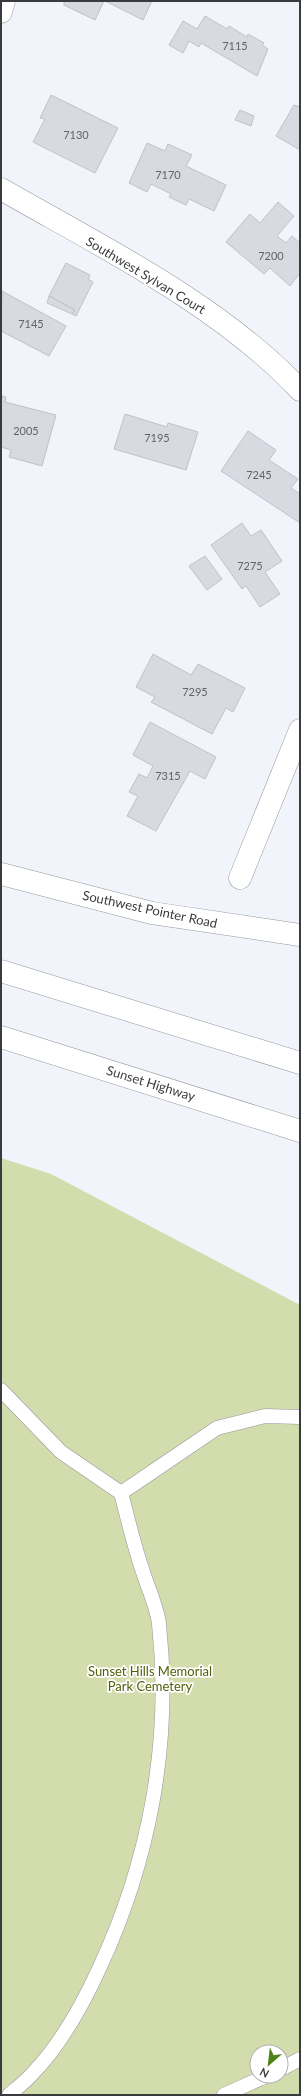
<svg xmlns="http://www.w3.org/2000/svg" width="301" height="2096" font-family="Lato,sans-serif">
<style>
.green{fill:#d3dcac;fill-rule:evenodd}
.building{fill:#d8dae2;stroke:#c0c2ca}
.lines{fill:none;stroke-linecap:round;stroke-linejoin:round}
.service-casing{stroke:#95979f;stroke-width:15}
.minor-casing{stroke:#95979f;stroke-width:23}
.motorway-casing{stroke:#95979f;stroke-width:23}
.service{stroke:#fff;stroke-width:14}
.minor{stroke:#fff;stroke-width:22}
.motorway{stroke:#fff;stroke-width:22}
.labels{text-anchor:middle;stroke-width:3.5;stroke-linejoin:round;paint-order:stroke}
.number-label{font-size:11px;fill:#626367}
.street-label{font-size:13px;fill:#3a3b3e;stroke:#fff}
.park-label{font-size:13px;fill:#545e09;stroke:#fff}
</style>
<rect width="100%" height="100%" fill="#f1f4fb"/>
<path class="green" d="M 1,1158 L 51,1174 L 300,1305 L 300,2095 L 1,2095 ZM 257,2052 L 281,2052 L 281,2076 L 257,2076 Z"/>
<g class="building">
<polygon points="64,1 104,1 95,20 64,5"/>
<polygon points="105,1 152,1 143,20"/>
<polygon points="205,16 227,29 229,26 247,37 248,34 264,43 262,45 268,49 257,76 201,43 199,47 189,41 183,53 169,45 183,21 197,29"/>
<polygon points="51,95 118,128 95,173 33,142 45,119 40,118"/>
<polygon points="294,105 300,107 300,150 276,136"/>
<polygon points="240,110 254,116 251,126 235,120"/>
<polygon points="147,143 165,151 168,144 192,155 186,166 226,185 214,211 189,199 186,205 169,197 171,194 151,184 147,192 129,183"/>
<polygon points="278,202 294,216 277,236 286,243 292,236 300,243 300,273 290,286 270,268 264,274 226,242 250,214 260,223"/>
<polygon points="66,263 90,275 88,279 93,282 76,316 72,314 75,310 49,296"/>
<polygon points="2,291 66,326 49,356 1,331"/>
<polygon points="49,296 75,310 72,314 47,303"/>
<polygon points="1,396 6,397 5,402 56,415 42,466 9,457 11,450 1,447"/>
<polygon points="125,414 167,427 168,423 198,432 186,470 114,449"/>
<polygon points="248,431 276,450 269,460 298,479 291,488 300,494 300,523 221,471"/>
<polygon points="242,523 251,536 261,530 282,561 265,572 280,594 260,607 246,586 242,589 211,545"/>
<polygon points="205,556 222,579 207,590 189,566"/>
<polygon points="153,654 191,675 198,664 245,688 233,712 226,708 212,734 151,702 155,697 136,687"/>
<polygon points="150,722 216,757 205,779 190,771 156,831 127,816 138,796 129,792 139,774 147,778 153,766 133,755"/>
</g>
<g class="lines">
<defs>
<g id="service">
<path d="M 1,1390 L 61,1452 L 121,1493 C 128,1519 134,1546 143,1572 C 148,1588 157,1607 159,1624 C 172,1743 149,1862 99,1969 C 82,2006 61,2044 33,2073 C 26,2081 17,2088 9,2095"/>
<polyline points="121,1493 217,1428 265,1416 300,1417"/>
<polyline points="281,2069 300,2059"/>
<polyline points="224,2095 266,2076"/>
</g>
<g id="minor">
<polyline points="1,12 4,1"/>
<path d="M 1,189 C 102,247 219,304 300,390"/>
<polyline points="1,874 152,913 300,935"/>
<polyline points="240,878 300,730"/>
</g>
<g id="motorway">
<polyline points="1,971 300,1063"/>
<polyline points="1,1037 300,1131"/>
</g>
</defs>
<use href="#service" class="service-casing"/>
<use href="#minor" class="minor-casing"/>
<use href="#motorway" class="motorway-casing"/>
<use href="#service" class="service"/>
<use href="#minor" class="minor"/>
<use href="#motorway" class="motorway"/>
</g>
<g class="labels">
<g class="number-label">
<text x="235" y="50">7115</text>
<text x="76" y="139">7130</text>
<text x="168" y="179">7170</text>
<text x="271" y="260">7200</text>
<text x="31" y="328">7145</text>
<text x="26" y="435">2005</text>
<text x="157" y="442">7195</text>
<text x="259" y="479">7245</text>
<text x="250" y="570">7275</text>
<text x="195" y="696">7295</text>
<text x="168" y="780">7315</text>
</g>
<g class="street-label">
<text transform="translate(146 275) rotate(31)" y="5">Southwest Sylvan Court</text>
<text transform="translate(150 909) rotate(12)" y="5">Southwest Pointer Road</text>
<text transform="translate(151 1083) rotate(17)" y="5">Sunset Highway</text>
</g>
<g class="park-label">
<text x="150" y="1676">Sunset Hills Memorial<tspan x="150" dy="15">Park Cemetery</tspan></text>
</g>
</g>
<rect width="301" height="2096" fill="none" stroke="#3a3b3e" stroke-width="4"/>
<g transform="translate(269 2064) rotate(208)"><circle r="19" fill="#ffffff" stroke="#b0b1b2"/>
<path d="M0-3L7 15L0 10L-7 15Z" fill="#4e8116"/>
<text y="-6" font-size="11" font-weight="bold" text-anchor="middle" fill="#3a3b3e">N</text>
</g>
</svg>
